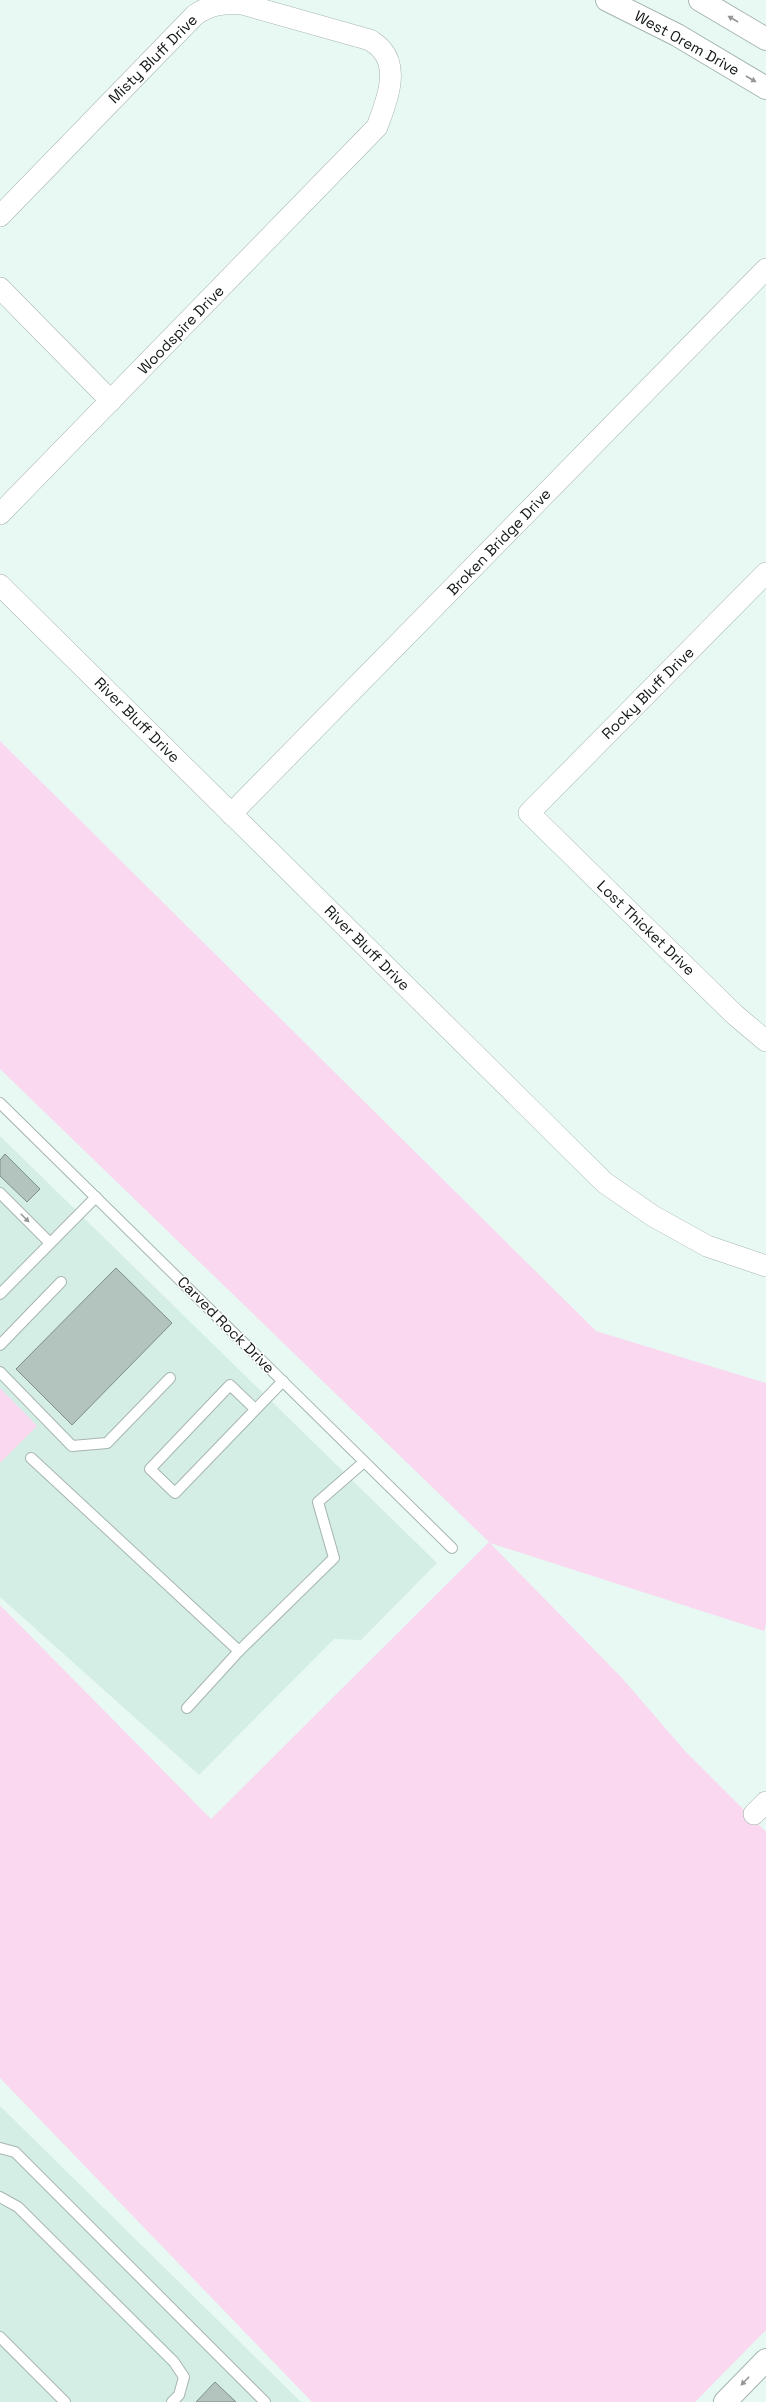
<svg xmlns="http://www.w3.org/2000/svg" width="766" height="2402" font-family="'Space Grotesk',sans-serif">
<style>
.built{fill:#d4eee5}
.green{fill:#f9d8f0}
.building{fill:#b3c3bd;stroke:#7e8d88}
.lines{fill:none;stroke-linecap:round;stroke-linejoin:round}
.lane-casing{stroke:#a6b5b0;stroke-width:12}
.street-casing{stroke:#a6b5b0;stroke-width:22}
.secondary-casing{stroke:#a6b5b0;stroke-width:24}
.lane{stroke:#fff;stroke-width:10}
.street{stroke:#fff;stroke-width:21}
.secondary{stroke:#fff;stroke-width:22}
.oneway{fill:#949796}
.labels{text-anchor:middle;stroke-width:3;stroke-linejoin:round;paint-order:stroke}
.street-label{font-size:15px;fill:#121715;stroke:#fff}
</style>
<rect width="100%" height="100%" fill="#e8f9f3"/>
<g class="built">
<polygon points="0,1136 437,1563 361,1640 334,1639 199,1775 0,1597 0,1463 37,1426 0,1388"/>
<polygon points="0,2106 301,2402 0,2402"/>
</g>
<g class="green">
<polygon points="0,741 596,1331 766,1383 766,1624 764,1631 490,1543 622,1678 686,1752 766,1832 766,2330 695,2402 312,2402 0,2078 0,1605 211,1819 489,1542 0,1069"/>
<polygon points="0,1388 37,1426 0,1463"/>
</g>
<g class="building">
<polygon points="5,1154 40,1189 27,1202 0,1176 0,1160"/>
<polygon points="116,1268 172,1323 72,1425 16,1369"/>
<polygon points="215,2382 236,2402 196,2402"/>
</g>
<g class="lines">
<defs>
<g id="lane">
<polyline points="0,1103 452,1548"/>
<polyline points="0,1193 50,1243"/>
<polyline points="0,1294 96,1197"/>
<polyline points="0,1345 61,1282"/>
<polyline points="0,1372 72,1446 107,1443 170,1378"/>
<polyline points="255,1409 230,1385 150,1469 175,1493 283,1381"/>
<polyline points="31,1458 239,1651 334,1558 318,1502 364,1462"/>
<polyline points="187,1708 239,1651"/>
<polyline points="0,2148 15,2152 265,2402"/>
<polyline points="0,2197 18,2207 174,2362 184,2377 179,2395 172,2402"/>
<polyline points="0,2337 65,2402"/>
</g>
<g id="street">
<path d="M 0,216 L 195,15 C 211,4 223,3 242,4 L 370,40 C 374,43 379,46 382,50 C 400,71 385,105 377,127 L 0,514"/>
<polyline points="0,288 111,401"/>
<polyline points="766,573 529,813 735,1015 766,1041"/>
<polyline points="0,585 605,1183 653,1216 707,1246 766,1266"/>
<polyline points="231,814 766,269"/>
<polyline points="754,1814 766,1802"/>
</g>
<g id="secondary">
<polyline points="607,0 677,35 766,88"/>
<polyline points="700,0 766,39"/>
<polyline points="725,2402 766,2360"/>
</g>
</defs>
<use href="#lane" class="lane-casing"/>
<use href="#street" class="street-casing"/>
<use href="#secondary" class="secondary-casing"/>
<use href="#lane" class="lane"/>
<use href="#street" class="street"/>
<use href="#secondary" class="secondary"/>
</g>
<defs><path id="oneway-solid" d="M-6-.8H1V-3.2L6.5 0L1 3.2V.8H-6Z"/></defs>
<g class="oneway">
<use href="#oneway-solid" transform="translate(733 19) rotate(-150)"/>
<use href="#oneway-solid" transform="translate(751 79) rotate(30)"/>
<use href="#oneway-solid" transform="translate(25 1218) rotate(45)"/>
<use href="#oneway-solid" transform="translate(745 2381) rotate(134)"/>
</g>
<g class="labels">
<g class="street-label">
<text transform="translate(687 43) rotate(29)" y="5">West Orem Drive</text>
<text transform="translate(153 59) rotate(-45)" y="5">Misty Bluff Drive</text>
<text transform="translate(181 330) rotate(-46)" y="5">Woodspire Drive</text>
<text transform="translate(499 542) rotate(-46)" y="5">Broken Bridge Drive</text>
<text transform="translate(648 693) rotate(-45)" y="5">Rocky Bluff Drive</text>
<text transform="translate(137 720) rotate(45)" y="5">River Bluff Drive</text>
<text transform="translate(646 928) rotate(44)" y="5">Lost Thicket Drive</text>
<text transform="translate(367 948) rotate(45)" y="5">River Bluff Drive</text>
<text transform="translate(226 1325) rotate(45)" y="5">Carved Rock Drive</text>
</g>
</g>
</svg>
